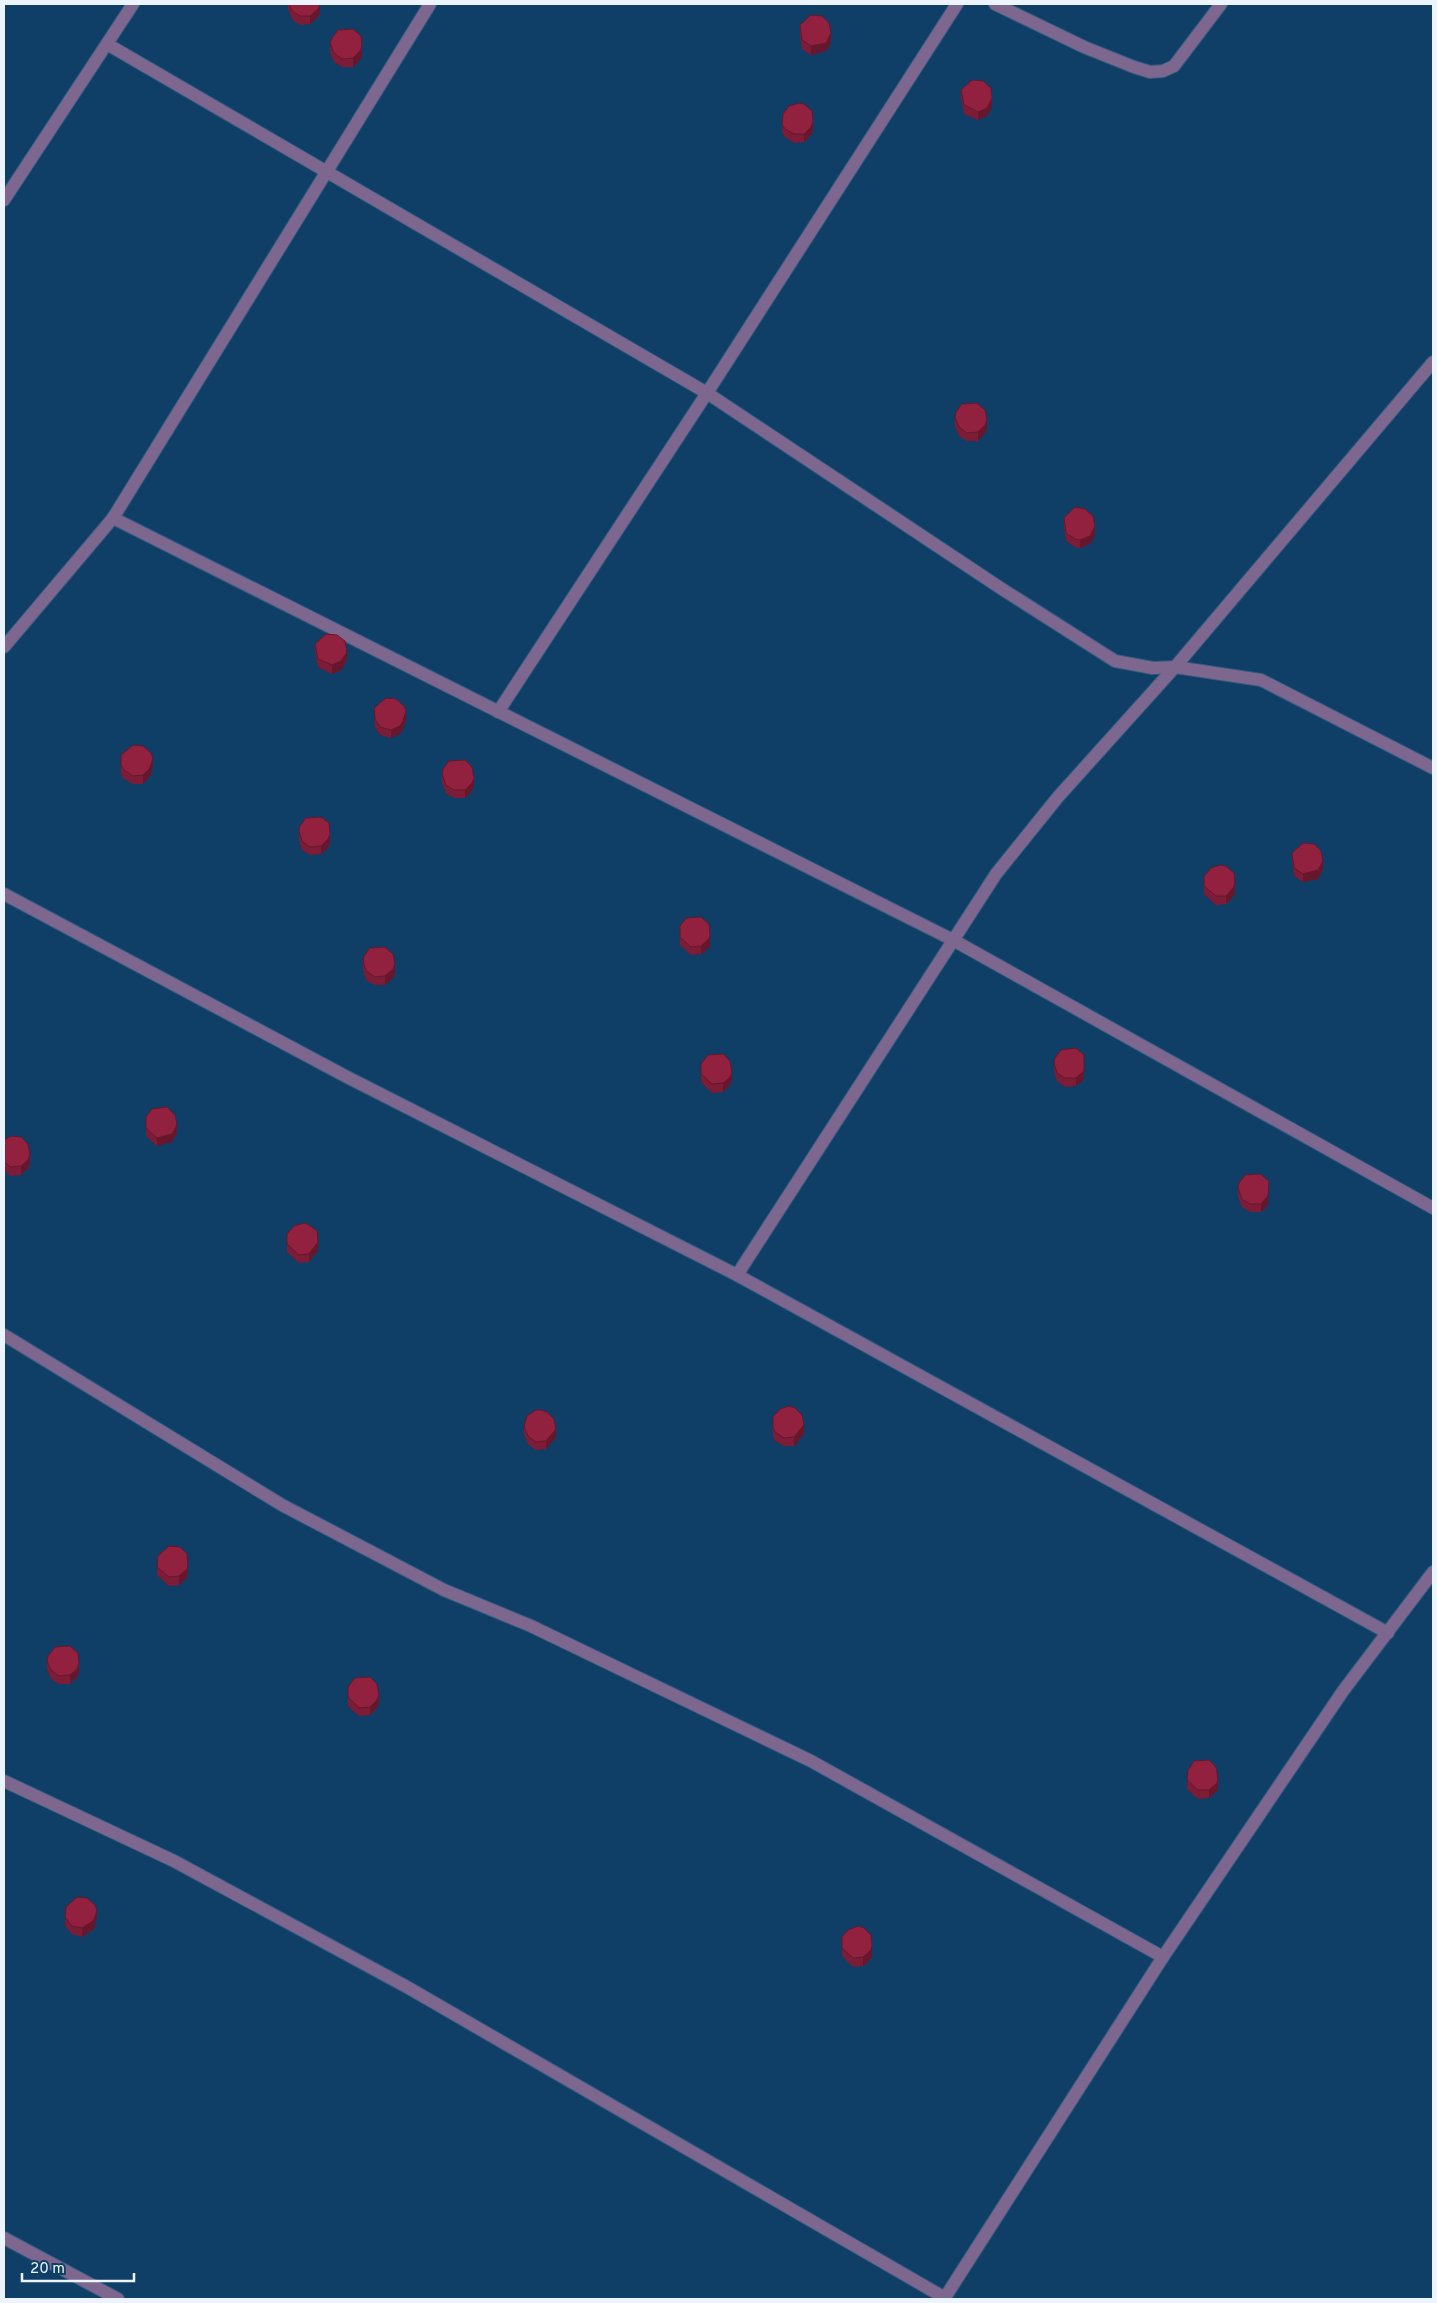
<svg xmlns="http://www.w3.org/2000/svg" width="1437" height="2303" font-family="Overpass,sans-serif">
<style>
.lines{fill:none;stroke-linecap:round;stroke-linejoin:round}
.minor-casing{stroke:#325b7f;stroke-width:14}
.minor{stroke:#7e678f;stroke-width:12}
.wall{fill:#7d1c36}
.shaded-wall{fill:#66172c}
.building{fill:#91213f;stroke:#66172c}
</style>
<rect width="100%" height="100%" fill="#0f3e67"/>
<g class="lines">
<defs>
<g id="minor">
<polyline points="995,4 1084,47 1134,67 1150,72 1163,71 1174,66 1221,4"/>
<polyline points="107,44 707,393 1002,589 1115,661 1153,668 1175,667 1261,680 1433,768"/>
<polyline points="4,200 133,4"/>
<polyline points="113,518 953,940 1433,1208"/>
<polyline points="4,647 113,518 430,4"/>
<polyline points="498,712 707,393 957,4"/>
<polyline points="4,894 347,1077 737,1275 1388,1633"/>
<polyline points="737,1275 996,874 1058,797 1175,667 1433,362"/>
<polyline points="4,1335 282,1505 444,1590 531,1626 811,1761 1163,1957"/>
<polyline points="4,1781 174,1861 407,1987 945,2298"/>
<polyline points="4,2238 118,2299"/>
<polyline points="944,2299 1163,1957 1343,1691 1433,1572"/>
</g>
</defs>
<use href="#minor" class="minor-casing"/>
<use href="#minor" class="minor"/>
</g>
<g class="wall">
<polygon points="288,4 320,4 320,12 318,17 310,24 300,25 292,19 288,9"/>
<polygon points="800,25 831,42 826,51 811,55 802,49 800,34"/>
<polygon points="330,43 362,55 360,60 353,67 342,67 334,62 330,52"/>
<polygon points="961,90 992,107 987,116 978,120 964,114 961,98"/>
<polygon points="783,114 813,130 811,135 804,142 794,143 785,137 782,132"/>
<polygon points="955,417 987,429 985,433 978,441 967,441 959,436 955,426"/>
<polygon points="1064,518 1095,535 1090,544 1080,548 1075,547 1066,541 1064,526"/>
<polygon points="315,644 347,660 341,670 332,674 318,667 315,652"/>
<polygon points="374,708 406,719 403,729 400,734 391,738 380,735 375,727"/>
<polygon points="121,755 153,766 150,776 143,784 133,784 124,779 121,774"/>
<polygon points="442,774 474,786 472,791 465,798 454,798 446,793 442,783"/>
<polygon points="299,831 330,842 328,848 321,854 310,855 302,850 299,839"/>
<polygon points="1292,853 1323,869 1318,879 1303,882 1294,876 1292,861"/>
<polygon points="1204,876 1235,892 1233,897 1226,904 1216,905 1204,894"/>
<polygon points="680,926 710,943 709,948 701,954 691,955 680,945"/>
<polygon points="363,961 395,973 393,978 385,985 375,985 366,980 363,970"/>
<polygon points="1054,1063 1084,1079 1076,1086 1065,1087 1057,1081 1054,1071"/>
<polygon points="701,1064 732,1080 730,1085 723,1092 712,1093 701,1082"/>
<polygon points="146,1128 177,1133 172,1142 157,1146 146,1136"/>
<polygon points="4,1141 30,1163 28,1168 21,1175 10,1176 4,1170"/>
<polygon points="1238,1188 1268,1205 1261,1212 1250,1212 1242,1207 1238,1197"/>
<polygon points="287,1234 318,1250 309,1262 299,1263 287,1252"/>
<polygon points="773,1417 804,1434 794,1446 784,1446 775,1441 773,1436"/>
<polygon points="524,1426 556,1437 546,1449 536,1450 528,1444 524,1434"/>
<polygon points="158,1556 188,1572 187,1578 179,1585 169,1586 157,1575"/>
<polygon points="47,1661 79,1672 77,1677 70,1684 59,1684 51,1679 47,1669"/>
<polygon points="348,1687 379,1703 377,1708 370,1715 359,1716 348,1706"/>
<polygon points="1188,1770 1218,1786 1217,1791 1209,1798 1198,1799 1187,1789"/>
<polygon points="66,1907 97,1918 94,1929 82,1937 72,1934 65,1926"/>
<polygon points="842,1937 872,1954 871,1959 863,1966 853,1967 842,1956"/>
</g>
<g class="shaded-wall">
<polygon points="320,4 320,12 318,17 310,24 310,16"/>
<polygon points="831,33 831,42 826,51 811,55 811,46"/>
<polygon points="362,46 362,55 360,60 353,67 353,58"/>
<polygon points="992,98 992,107 987,116 978,120 978,112"/>
<polygon points="813,122 813,130 811,135 804,142 804,134"/>
<polygon points="987,420 987,429 985,433 978,441 978,432"/>
<polygon points="1095,526 1095,535 1090,544 1080,548 1080,540"/>
<polygon points="347,652 347,660 341,670 332,674 332,665"/>
<polygon points="406,711 406,719 403,729 400,734 391,738 391,730"/>
<polygon points="153,758 153,766 150,776 143,784 143,775"/>
<polygon points="474,778 474,786 472,791 465,798 465,790"/>
<polygon points="330,834 330,842 328,848 321,854 321,846"/>
<polygon points="1323,861 1323,869 1318,879 1303,882 1303,874"/>
<polygon points="1235,884 1235,892 1233,897 1226,904 1226,896"/>
<polygon points="710,935 710,943 709,948 701,954 701,946"/>
<polygon points="395,964 395,973 393,978 385,985 385,976"/>
<polygon points="1084,1064 1084,1079 1076,1086 1076,1078"/>
<polygon points="732,1072 732,1080 730,1085 723,1092 723,1083"/>
<polygon points="177,1125 177,1133 172,1142 157,1146 157,1138"/>
<polygon points="30,1155 30,1163 28,1168 21,1175 21,1166"/>
<polygon points="1269,1181 1268,1205 1261,1212 1261,1204"/>
<polygon points="318,1242 318,1250 309,1262 309,1254"/>
<polygon points="804,1425 804,1434 794,1446 794,1437"/>
<polygon points="556,1429 556,1437 546,1449 546,1441"/>
<polygon points="188,1564 188,1572 187,1578 179,1585 179,1576"/>
<polygon points="79,1663 79,1672 77,1677 70,1684 70,1675"/>
<polygon points="379,1695 379,1703 377,1708 370,1715 370,1707"/>
<polygon points="1218,1778 1218,1786 1217,1791 1209,1798 1209,1790"/>
<polygon points="97,1910 97,1918 94,1929 82,1937 82,1928"/>
<polygon points="872,1946 872,1954 871,1959 863,1966 863,1957"/>
</g>
<g class="building">
<polygon points="289,4 320,4 318,9 310,16 300,16 292,11"/>
<polygon points="811,15 822,16 829,23 831,33 826,43 811,46 802,40 800,25"/>
<polygon points="353,29 361,36 362,46 360,51 353,58 342,59 334,53 330,43 332,38 338,30"/>
<polygon points="972,80 983,81 991,88 992,98 987,108 978,112 964,105 961,90"/>
<polygon points="799,103 804,104 812,111 813,122 811,127 804,134 794,134 785,129 782,124 783,114 789,106"/>
<polygon points="977,403 985,410 987,420 985,425 978,432 967,433 959,427 955,417 956,412 962,404"/>
<polygon points="1075,507 1085,509 1093,516 1095,526 1090,536 1080,540 1075,539 1066,533 1064,518"/>
<polygon points="326,634 337,635 345,641 347,652 341,661 332,665 318,659 315,644"/>
<polygon points="386,698 396,699 404,706 406,711 403,721 400,726 391,730 380,727 375,719 374,708"/>
<polygon points="133,745 143,746 151,753 153,758 150,768 143,775 133,776 124,770 121,765 121,755"/>
<polygon points="465,760 472,767 474,778 472,783 465,790 454,790 446,785 442,774 443,769 449,761"/>
<polygon points="321,817 329,823 330,834 328,839 321,846 310,847 302,841 299,831 300,826 306,818"/>
<polygon points="1303,843 1314,844 1321,851 1323,861 1318,870 1303,874 1294,868 1292,853"/>
<polygon points="1220,865 1226,866 1234,873 1235,884 1233,888 1226,896 1216,896 1204,886 1204,876 1211,868"/>
<polygon points="701,917 709,924 710,935 709,939 701,946 691,947 680,937 680,926 686,918"/>
<polygon points="385,947 393,954 395,964 393,969 385,976 375,977 366,971 363,961 364,956 370,948"/>
<polygon points="1076,1048 1084,1055 1084,1071 1076,1078 1065,1078 1057,1073 1054,1063 1055,1058 1061,1050"/>
<polygon points="723,1054 730,1061 732,1072 730,1077 723,1083 712,1084 701,1074 701,1064 708,1055"/>
<polygon points="167,1107 175,1115 177,1125 172,1134 157,1138 146,1128 146,1117 152,1109"/>
<polygon points="11,1136 21,1137 28,1144 30,1155 28,1160 21,1166 10,1167 4,1161 4,1141 6,1139"/>
<polygon points="1260,1174 1269,1181 1268,1196 1261,1204 1250,1204 1242,1199 1238,1188 1239,1183 1245,1175"/>
<polygon points="304,1223 309,1225 317,1231 318,1242 309,1254 299,1255 287,1244 287,1234 294,1226"/>
<polygon points="789,1406 795,1408 802,1415 804,1425 794,1437 784,1438 775,1432 773,1427 773,1417 780,1409"/>
<polygon points="536,1410 541,1410 547,1412 554,1419 556,1429 546,1441 536,1442 528,1436 524,1426 527,1416"/>
<polygon points="169,1546 180,1547 187,1554 188,1564 187,1569 179,1576 169,1577 157,1567 158,1556"/>
<polygon points="70,1646 78,1653 79,1663 77,1669 70,1675 59,1676 51,1670 47,1661 48,1656 55,1647"/>
<polygon points="370,1677 377,1684 379,1695 377,1700 370,1707 359,1708 348,1697 348,1687 355,1678"/>
<polygon points="1209,1760 1216,1767 1218,1778 1217,1783 1209,1790 1198,1790 1187,1780 1188,1770 1194,1761"/>
<polygon points="77,1897 87,1898 95,1905 97,1910 94,1920 82,1928 72,1926 65,1917 66,1907"/>
<polygon points="858,1926 864,1928 871,1935 872,1946 871,1950 863,1957 853,1958 842,1948 842,1937 848,1930"/>
</g>
<rect width="1437" height="2303" fill="none" stroke="#ebf4ff" stroke-width="10"/>
<path d="M22 2273v8h112v-8" fill="none" stroke="#ebf4ff" stroke-width="2.5"/>
<text x="30" y="2273" font-size="15" fill="#ebf4ff" stroke="#0f3e67" stroke-width="4" paint-order="stroke">20 m</text>
</svg>
